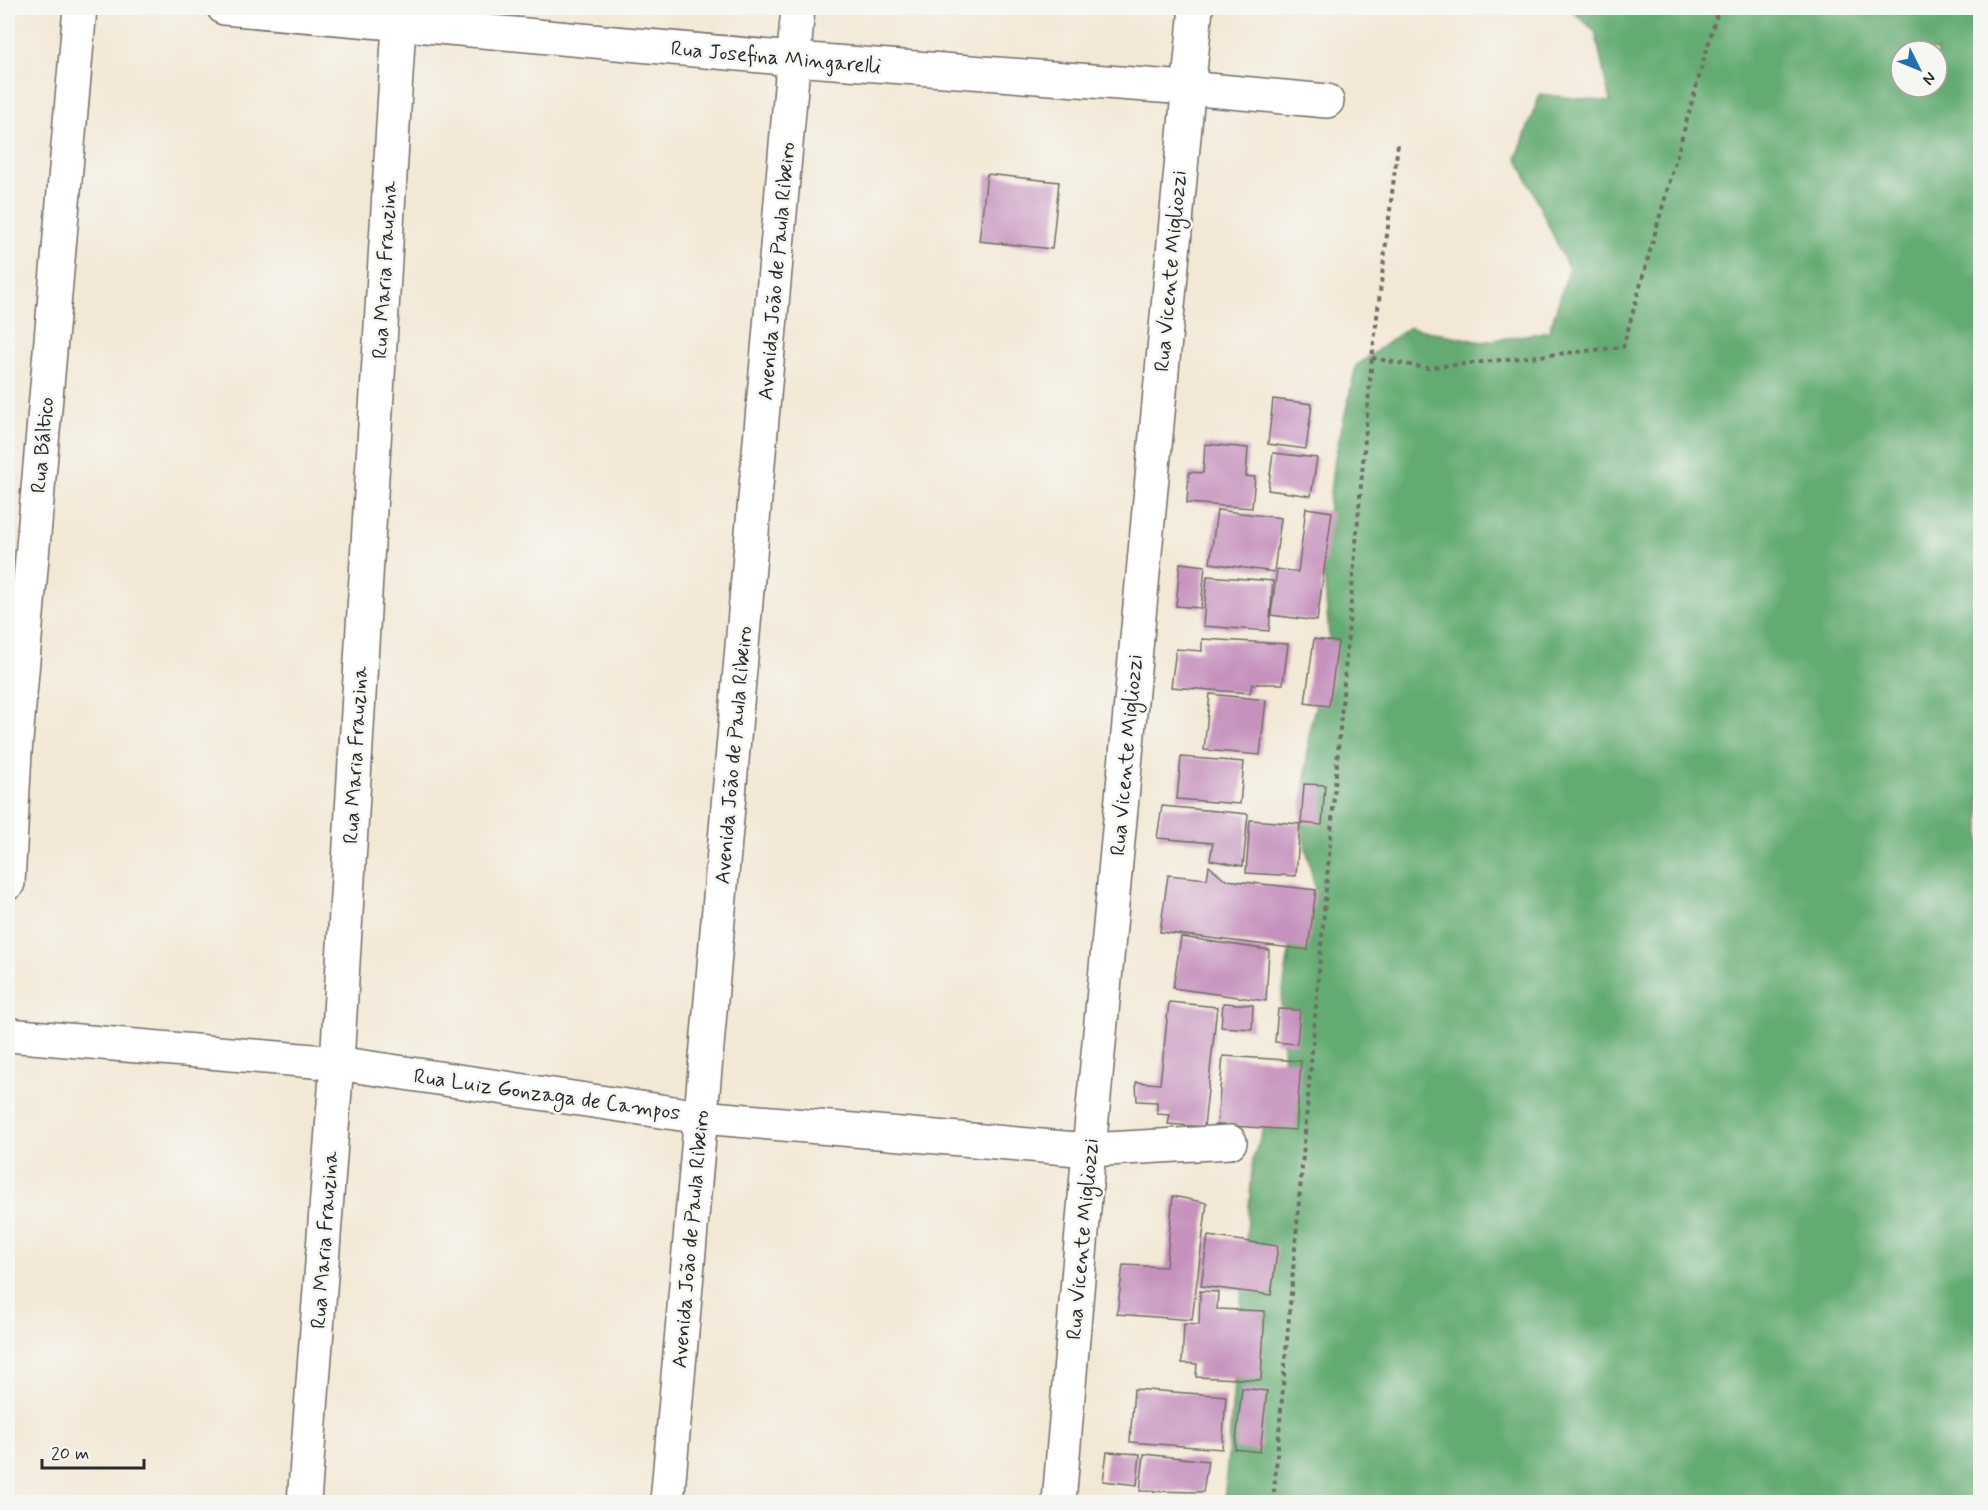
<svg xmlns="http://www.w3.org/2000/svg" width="1988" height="1510" font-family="Mynerve,sans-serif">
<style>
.forest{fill:#64ab72;stroke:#486b4e;stroke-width:1.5;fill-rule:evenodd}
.building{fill:#c692bd}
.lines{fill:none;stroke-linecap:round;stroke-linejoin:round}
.minor-casing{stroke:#716d66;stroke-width:36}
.path{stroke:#716d66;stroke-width:4;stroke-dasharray:4.5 4.5;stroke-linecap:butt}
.minor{stroke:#fff;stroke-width:33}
.labels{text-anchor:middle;stroke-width:5;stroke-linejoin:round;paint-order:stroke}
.street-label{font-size:21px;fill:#2b2b2b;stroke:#f6f6f2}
</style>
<rect width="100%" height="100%" fill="#f6f6f2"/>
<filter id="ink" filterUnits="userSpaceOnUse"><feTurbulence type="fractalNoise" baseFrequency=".0167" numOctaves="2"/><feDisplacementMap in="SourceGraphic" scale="12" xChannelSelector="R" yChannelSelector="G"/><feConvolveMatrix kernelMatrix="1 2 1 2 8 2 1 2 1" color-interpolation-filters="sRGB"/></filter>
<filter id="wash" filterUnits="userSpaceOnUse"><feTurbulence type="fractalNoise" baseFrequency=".008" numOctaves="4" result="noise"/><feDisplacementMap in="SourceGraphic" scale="24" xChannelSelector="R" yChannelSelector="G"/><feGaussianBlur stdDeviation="1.35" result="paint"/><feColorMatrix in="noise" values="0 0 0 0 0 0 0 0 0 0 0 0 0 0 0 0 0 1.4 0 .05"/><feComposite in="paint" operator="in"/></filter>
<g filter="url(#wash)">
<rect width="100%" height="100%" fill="#f3e8d5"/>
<path class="forest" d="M 1569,8 L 1980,8 L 1980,1502 L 1224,1502 L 1253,1159 L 1284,1069 L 1281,1003 L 1291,940 L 1315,888 L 1301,826 L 1310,727 L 1330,650 L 1323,561 L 1333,466 L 1356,366 L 1409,327 L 1482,342 L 1549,331 L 1569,270 L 1517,157 L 1540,94 L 1610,102 L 1595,31 ZM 1901,51 L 1937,51 L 1937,87 L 1901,87 Z"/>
<g id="blocks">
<g class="building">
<polygon points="987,174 1059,182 1052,249 979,241"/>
<polygon points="1273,399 1312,404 1306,449 1268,444"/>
<polygon points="1205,444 1248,448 1246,476 1255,477 1252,508 1187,503 1189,472 1203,473"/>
<polygon points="1273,453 1317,458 1311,496 1268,490"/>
<polygon points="1306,508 1332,512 1317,621 1271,615 1277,569 1298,572"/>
<polygon points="1217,510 1281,518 1274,572 1210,563"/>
<polygon points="1180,563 1205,566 1201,608 1176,606"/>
<polygon points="1207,576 1273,581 1269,631 1203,626"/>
<polygon points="1202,639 1288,644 1283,684 1252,684 1250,693 1171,687 1176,649 1202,651"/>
<polygon points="1314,639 1338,642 1329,706 1305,703"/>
<polygon points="1210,694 1266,700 1260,755 1204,750"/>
<polygon points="1181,757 1244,762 1240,804 1177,799"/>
<polygon points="1304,784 1325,785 1322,825 1301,823"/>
<polygon points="1162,806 1248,814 1243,866 1210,860 1213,843 1157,838"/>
<polygon points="1250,820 1300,824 1296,876 1246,873"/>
<polygon points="1209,866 1226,880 1316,890 1308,950 1160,932 1168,875 1207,879"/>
<polygon points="1181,937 1269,950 1266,1001 1173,988"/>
<polygon points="1169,1002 1217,1007 1204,1127 1168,1124 1170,1115 1157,1114 1157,1102 1137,1101 1136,1082 1160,1084"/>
<polygon points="1223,1003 1253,1005 1252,1029 1221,1027"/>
<polygon points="1278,1009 1300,1010 1297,1044 1275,1042"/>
<polygon points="1223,1056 1301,1061 1296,1130 1217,1125"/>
<polygon points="1173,1196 1207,1203 1192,1320 1117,1314 1123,1265 1166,1267"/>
<polygon points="1208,1236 1278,1246 1271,1295 1201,1286"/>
<polygon points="1200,1291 1218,1292 1217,1309 1265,1311 1261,1380 1196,1377 1197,1364 1182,1363 1184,1324 1199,1325"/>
<polygon points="1242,1388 1267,1391 1260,1452 1235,1449"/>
<polygon points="1134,1389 1226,1396 1222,1449 1130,1442"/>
<polygon points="1107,1452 1140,1454 1137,1485 1103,1481"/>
<polygon points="1144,1454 1208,1461 1203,1492 1140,1491"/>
</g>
</g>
</g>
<g filter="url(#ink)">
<use href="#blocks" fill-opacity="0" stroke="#716d66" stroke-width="1.5"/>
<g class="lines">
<defs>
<g id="minor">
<polyline points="224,8 794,59 1187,88 1327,101"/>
<polyline points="8,883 15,752 80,8"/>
<polyline points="8,1035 337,1063 701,1117 1089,1150 1230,1142"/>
<polyline points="304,1502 337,1063 400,8"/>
<polyline points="667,1502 798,8"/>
<polyline points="1059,1502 1089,1150 1196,8"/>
</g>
</defs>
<use href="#minor" class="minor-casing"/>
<g class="path">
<polyline points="1372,358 1426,368 1623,347 1717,13 1716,8"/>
<polyline points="1273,1502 1372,358 1398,144"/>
</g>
<use href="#minor" class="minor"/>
</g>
</g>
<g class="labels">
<g class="street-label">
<text transform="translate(776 57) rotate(5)" y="7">Rua Josefina Mingarelli</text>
<text transform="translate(384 270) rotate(-87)" y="7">Rua Maria Frauzina</text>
<text transform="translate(776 271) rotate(-85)" y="7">Avenida João de Paula Ribeiro</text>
<text transform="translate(1170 271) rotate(-85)" y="7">Rua Vicente Migliozzi</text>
<text transform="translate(42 445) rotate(-85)" y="7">Rua Báltico</text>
<text transform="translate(355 755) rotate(-87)" y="7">Rua Maria Frauzina</text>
<text transform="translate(733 755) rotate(-85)" y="7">Avenida João de Paula Ribeiro</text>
<text transform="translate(1126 755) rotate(-85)" y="7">Rua Vicente Migliozzi</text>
<text transform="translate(547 1094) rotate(8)" y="7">Rua Luiz Gonzaga de Campos</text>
<text transform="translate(690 1239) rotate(-85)" y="7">Avenida João de Paula Ribeiro</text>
<text transform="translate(1082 1239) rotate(-85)" y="7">Rua Vicente Migliozzi</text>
<text transform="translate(324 1240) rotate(-86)" y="7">Rua Maria Frauzina</text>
</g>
</g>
<rect width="1988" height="1510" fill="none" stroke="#f6f6f2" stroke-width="30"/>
<g transform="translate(1919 69) rotate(133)"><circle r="28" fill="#f6f6f2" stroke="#a5a5a2" stroke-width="1.5"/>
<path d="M0-4.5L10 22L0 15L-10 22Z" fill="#1f6fb2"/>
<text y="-9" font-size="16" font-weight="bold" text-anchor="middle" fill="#2b2b2b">N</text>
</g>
<path d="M42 1459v9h102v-9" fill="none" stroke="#2b2b2b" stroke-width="3"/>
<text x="51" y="1459" font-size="18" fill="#2b2b2b" stroke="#f6f6f2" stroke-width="4.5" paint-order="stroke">20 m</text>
</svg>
